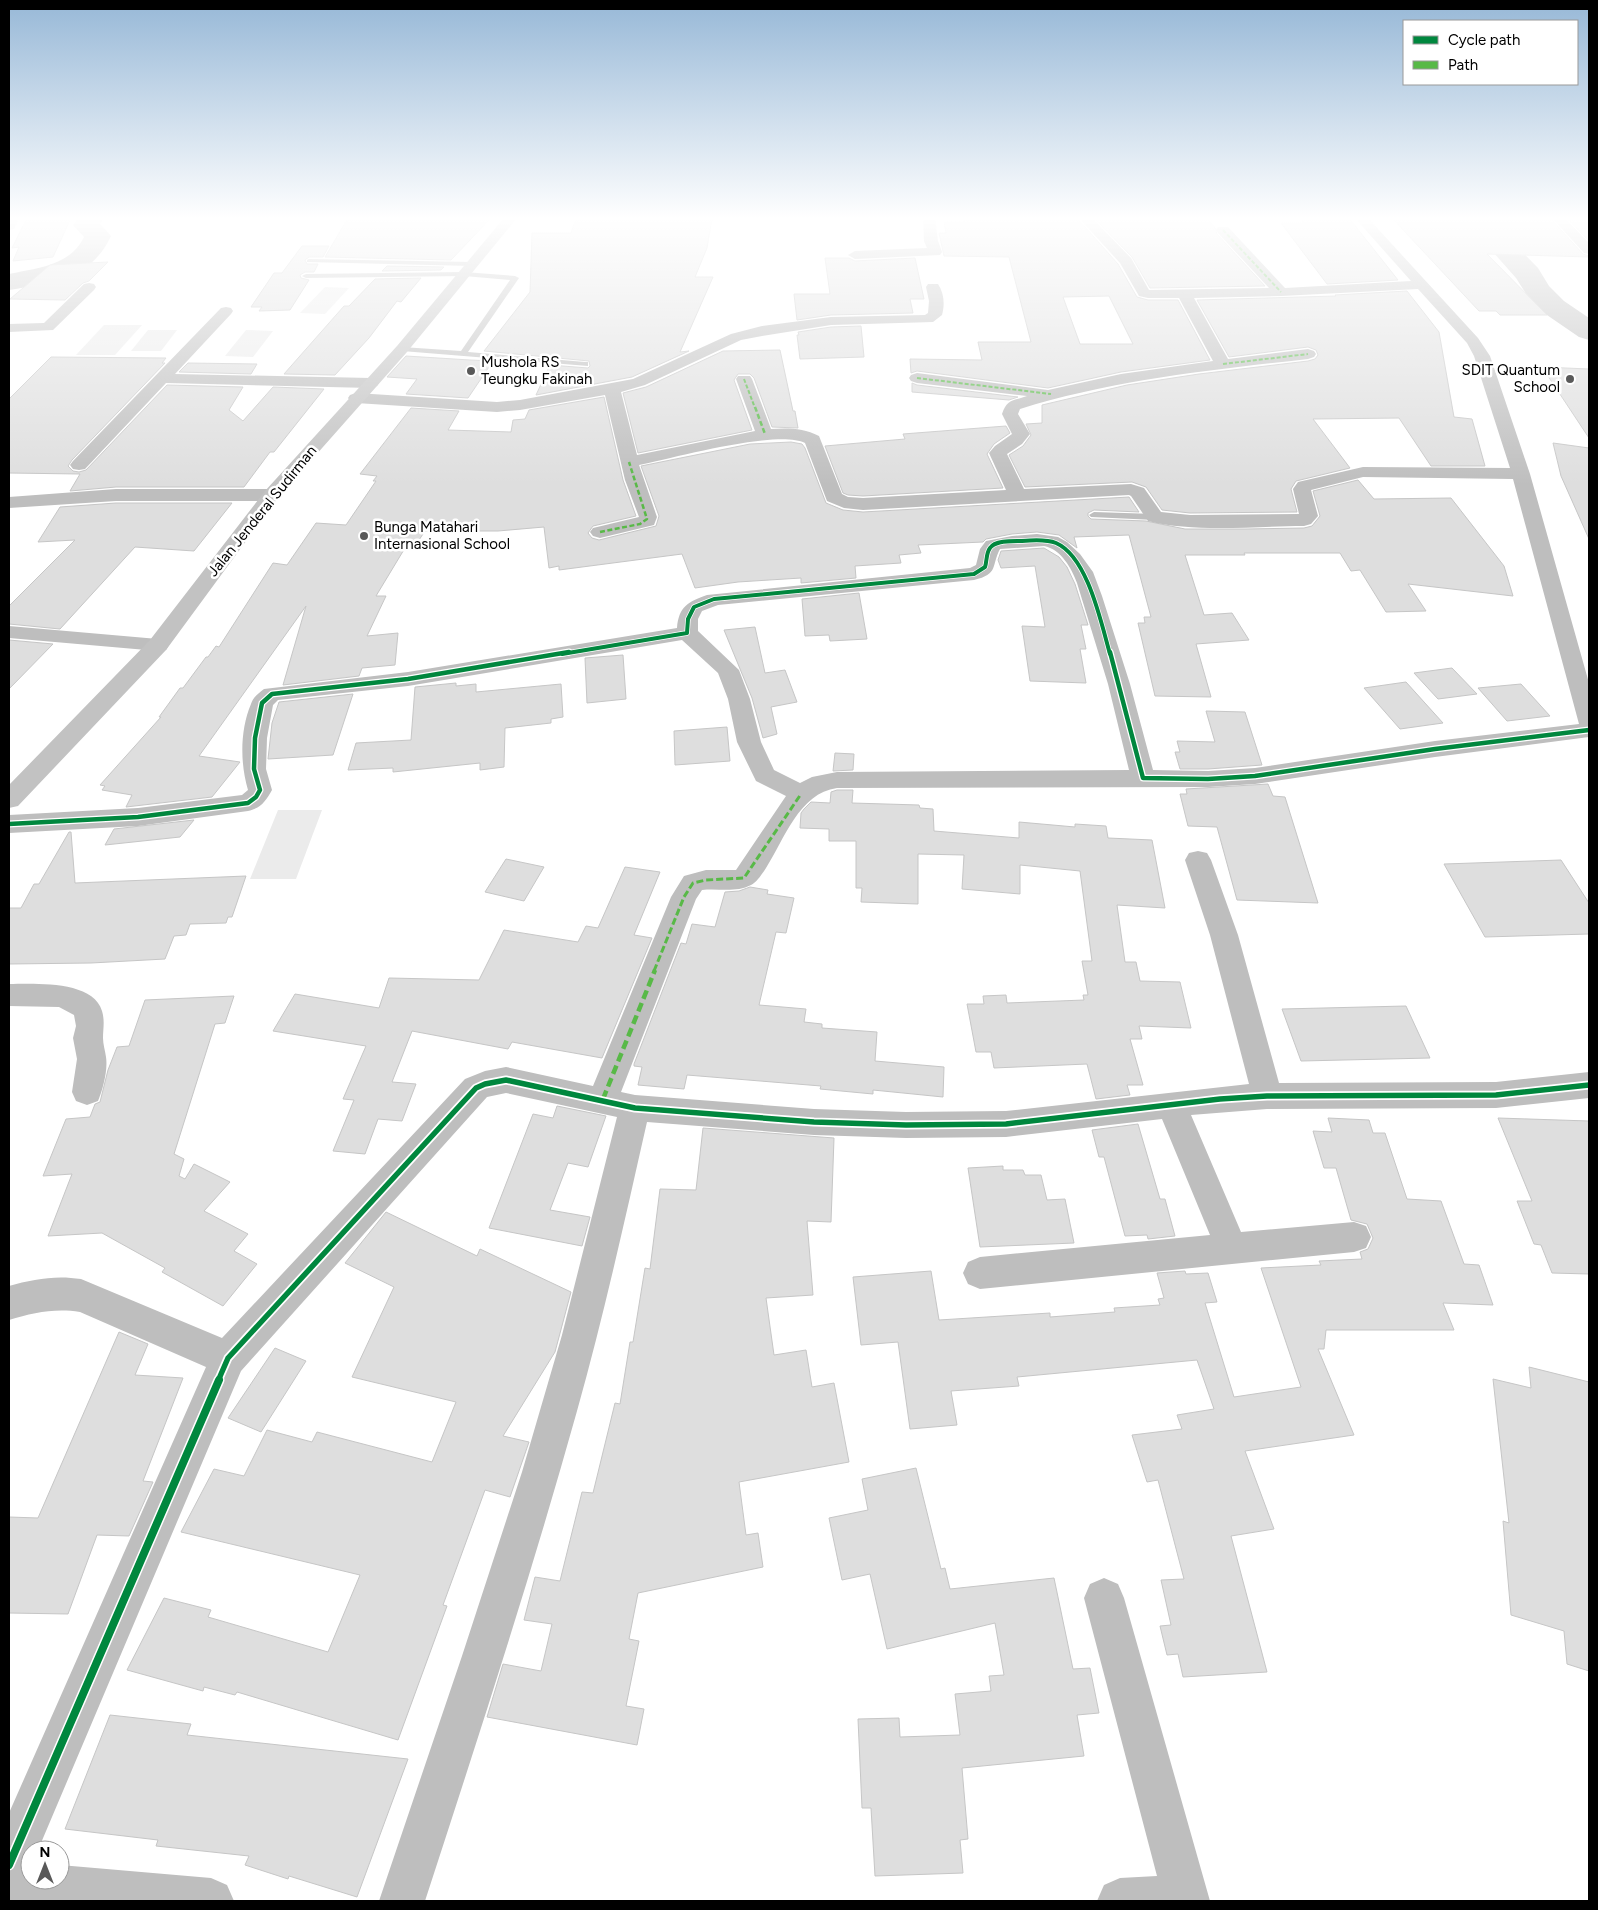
<svg xmlns="http://www.w3.org/2000/svg" width="1598" height="1910" font-family="Figtree,sans-serif">
<style>
.green{fill:#ebebeb}
.lines{fill:none;stroke-linecap:round;stroke-linejoin:round}
.river{fill:#bdbdbd;fill-rule:evenodd}
.building{fill:#dedede;stroke:#c6c6c6;fill-rule:evenodd}
.lane{fill:#bebebe;fill-rule:evenodd}
.street{fill:#bebebe;fill-rule:evenodd}
.secondary{fill:#c2c2c2;fill-rule:evenodd}
.quiet-far3{stroke:#58b947;stroke-width:2;stroke-dasharray:4 2;stroke-linecap:butt}
.quiet-far2{stroke:#58b947;stroke-width:2.5;stroke-dasharray:5 2.5;stroke-linecap:butt}
.quiet-far1{stroke:#58b947;stroke-width:3;stroke-dasharray:7 3;stroke-linecap:butt}
.quiet{stroke:#58b947;stroke-width:4.5;stroke-dasharray:9 4.5;stroke-linecap:butt}
.cycleway-far3-casing{stroke:#fff;stroke-width:5.5}
.cycleway-far2-casing{stroke:#fff;stroke-width:7}
.cycleway-far1-casing{stroke:#fff;stroke-width:9}
.cycleway-casing{stroke:#fff;stroke-width:11}
.cycleway-far3{stroke:#00873e;stroke-width:4}
.cycleway-far2{stroke:#00873e;stroke-width:4.5}
.cycleway-far1{stroke:#00873e;stroke-width:5.5}
.cycleway{stroke:#00873e;stroke-width:8}
.poi-dot{fill:#595959;stroke:#fff;stroke-width:2}
.labels{text-anchor:middle;stroke-width:5;stroke-linejoin:round;paint-order:stroke}
.far-poi-label{font-size:15px;fill:#000;stroke:#fff;text-anchor:start}
.far-street-label{font-size:15px;fill:#000;stroke:#fff}
</style>
<rect width="100%" height="100%" fill="#fff"/>
<g class="green">
<polygon points="325,287 349,288 325,314 300,313"/>
<polygon points="104,325 142,325 115,355 76,355"/>
<polygon points="148,330 177,330 161,351 131,351"/>
<polygon points="246,330 273,331 253,357 225,356"/>
<polygon points="278,810 322,810 296,879 250,879"/>
</g>
<g class="lines">
<g class="river">
<path d="M 79,218 L 104,218 L 100,224 L 111,236 C 90,280 53,283 9,290 L 9,274 C 37,268 70,266 84,237 L 73,225 Z"/>
<polygon points="1463,218 1489,218 1538,268 1549,286 1564,301 1589,318 1589,340 1579,337 1544,313 1528,297 1516,278"/>
</g>
</g>
<g class="building">
<polygon points="27,218 71,218 53,257 13,261 19,247 12,248"/>
<polygon points="348,218 491,218 451,260 325,257"/>
<polygon points="576,218 712,218 707,248 695,277 713,277 680,352 689,351 632,377 536,395 550,365 588,368 590,366 589,361 484,351 530,292 532,233 571,233"/>
<path d="M 963,218 L 1077,218 L 1118,264 L 1137,297 L 1148,300 L 1178,300 L 1210,360 L 1121,372 L 1048,388 L 917,371 L 911,373 L 910,359 L 982,360 L 978,342 L 1031,342 L 1009,257 L 944,256 L 939,233 L 946,233 L 944,222 L 964,222 ZM 1109,296 L 1133,344 L 1080,344 L 1063,297 Z"/>
<polygon points="1094,218 1207,218 1215,228 1217,234 1265,286 1150,288 1132,257"/>
<polygon points="1299,218 1349,218 1398,280 1327,284 1281,223 1304,223"/>
<polygon points="1392,218 1550,218 1583,254 1589,256 1589,257 1487,254 1547,315 1500,315 1496,311 1479,311"/>
<polygon points="1567,218 1589,218 1589,241"/>
<polygon points="302,246 329,246 323,257 309,257 305,260 307,264 318,264 314,272 305,272 300,275 301,278 309,280 290,310 259,311 262,307 251,307 274,273 282,273"/>
<polygon points="825,258 849,258 855,261 915,258 924,299 910,299 913,313 831,315 797,320 794,294 830,294"/>
<polygon points="108,262 89,281 83,283 65,300 10,299 50,265"/>
<polygon points="387,266 444,267 441,270 382,271"/>
<polygon points="421,278 401,302 397,301 369,338 335,375 284,374 344,306 349,306 375,279"/>
<polygon points="1407,291 1439,332 1454,417 1472,419 1485,466 1431,466 1399,418 1313,419 1350,468 1296,481 1291,489 1297,512 1190,513 1162,510 1146,487 1132,482 1025,487 1009,455 1023,446 1031,435 1026,424 1042,423 1042,405 1127,385 1199,374 1308,361 1315,359 1318,355 1316,350 1308,347 1229,357 1197,300 1336,296 1335,295"/>
<polygon points="861,326 864,357 800,359 797,335 799,335 798,332 831,327"/>
<polygon points="780,350 793,411 795,411 798,428 772,427 754,378 750,374 738,374 734,380 752,430 638,453 623,393 646,387 723,351"/>
<polygon points="406,356 470,360 493,361 468,398 406,394 417,379 387,377"/>
<polygon points="51,357 166,358 162,363 165,363 72,460 68,466 73,471 79,472 86,470 167,385 243,387 229,410 243,421 273,387 324,389 274,452 270,452 244,487 116,487 70,491 80,474 9,473 9,399"/>
<polygon points="188,363 257,364 251,374 179,372"/>
<polygon points="1542,367 1589,369 1589,438"/>
<polygon points="912,383 917,385 1018,397 1009,400 912,392"/>
<polygon points="604,397 623,480 636,516 593,526 588,533 592,538 599,540 656,526 659,516 641,466 750,444 791,442 802,444 805,448 826,503 843,510 863,512 1129,497 1139,512 1094,510 1088,513 1088,516 1091,519 1146,521 1185,529 1246,529 1304,528 1312,526 1320,516 1313,491 1358,480 1374,499 1451,498 1504,566 1513,596 1408,584 1426,611 1386,612 1360,570 1351,571 1340,553 1244,553 1245,555 1185,555 1204,615 1232,613 1249,640 1196,644 1211,697 1155,696 1138,623 1145,623 1144,617 1151,617 1129,535 1074,537 1077,548 1059,535 1037,532 1012,534 986,539 983,542 918,545 921,553 899,555 901,563 855,566 856,578 801,583 801,578 738,582 695,588 682,554 559,570 559,566 549,568 544,527 498,531 425,531 417,543 408,543 376,596 386,596 367,636 398,633 395,665 362,668 359,676 283,685 306,606 199,756 240,762 212,797 126,807 132,795 102,790 105,786 100,785 161,717 159,717 180,688 183,688 206,657 208,657 216,646 219,647 273,563 287,565 316,523 346,525 376,481 373,481 377,476 360,474 411,408 459,411 448,430 511,432 513,420 525,419 529,410"/>
<polygon points="1006,426 1010,433 994,444 987,454 1003,488 863,496 848,495 843,493 825,446 905,439 903,434"/>
<polygon points="1553,443 1589,448 1589,539 1561,476"/>
<polygon points="116,503 232,503 194,551 135,547 60,629 9,624 9,606 75,540 38,542 60,507"/>
<polygon points="1044,548 1059,557 1067,567 1075,584 1088,625 1081,625 1086,649 1080,649 1086,683 1030,681 1022,626 1045,627 1035,566 1001,568 998,560 1001,551"/>
<polygon points="859,593 867,639 830,641 829,635 805,636 802,599"/>
<polygon points="755,627 765,673 785,670 797,702 771,707 777,734 763,738 752,698 724,630"/>
<polygon points="9,640 53,644 9,689"/>
<polygon points="623,655 626,699 587,703 585,658"/>
<polygon points="1452,668 1477,694 1438,699 1414,673"/>
<polygon points="1406,682 1443,723 1400,729 1364,688"/>
<polygon points="456,683 456,686 476,684 476,692 561,684 563,717 551,719 551,723 505,728 504,767 480,770 480,763 393,772 393,768 348,770 356,743 411,740 415,687"/>
<polygon points="1521,684 1550,716 1507,721 1478,688"/>
<polygon points="353,694 333,755 268,759 272,723 279,702"/>
<polygon points="1206,711 1245,712 1262,765 1208,769 1180,769 1175,752 1180,752 1177,741 1215,742"/>
<polygon points="727,727 730,761 675,765 674,731"/>
<polygon points="835,753 854,754 853,770 833,771"/>
<polygon points="1268,784 1273,796 1285,797 1318,903 1237,900 1217,827 1188,826 1180,794 1187,794 1186,789"/>
<polygon points="837,790 853,790 852,803 919,805 920,808 933,809 934,831 1019,838 1019,822 1075,827 1075,824 1106,826 1108,838 1152,840 1165,908 1117,905 1125,962 1136,962 1140,981 1180,982 1191,1028 1139,1026 1142,1039 1130,1039 1143,1085 1127,1085 1130,1095 1096,1099 1087,1064 994,1068 991,1052 976,1052 967,1004 984,1004 983,996 1006,995 1007,1003 1084,1000 1083,995 1088,995 1082,961 1092,961 1080,871 1020,865 1020,894 962,889 964,855 918,854 918,904 861,902 862,888 856,888 856,841 829,841 829,829 800,828 801,813 804,809 811,802 830,803 831,792"/>
<polygon points="194,820 180,837 105,845 114,829"/>
<polygon points="69,832 71,832 75,883 246,876 232,917 228,917 226,923 190,924 186,935 174,936 165,959 91,963 9,964 9,908 21,908 34,884 39,884"/>
<polygon points="506,859 544,867 524,901 485,892"/>
<polygon points="1561,860 1589,903 1589,934 1485,937 1444,864"/>
<polygon points="625,867 660,872 634,935 652,938 602,1058 512,1042 508,1049 412,1031 392,1082 416,1084 402,1121 378,1119 365,1154 333,1151 354,1100 343,1099 366,1046 273,1031 295,994 379,1008 389,978 479,980 504,930 578,942 586,926 598,928"/>
<polygon points="750,887 768,890 767,894 794,898 786,933 776,932 759,1005 806,1009 804,1022 822,1024 822,1028 877,1032 875,1061 944,1067 943,1097 873,1090 873,1094 820,1089 821,1086 687,1075 684,1089 638,1085 642,1067 634,1066 634,1064 681,943 686,944 692,924 715,927 725,892 739,891"/>
<polygon points="234,996 225,1023 215,1024 174,1154 184,1159 179,1176 185,1179 194,1164 230,1182 204,1211 248,1234 234,1251 257,1264 223,1306 162,1272 165,1268 102,1233 48,1236 72,1174 43,1176 66,1119 90,1117 95,1104 100,1102 108,1070 117,1047 129,1046 145,1000"/>
<polygon points="1406,1006 1430,1058 1301,1061 1282,1009"/>
<polygon points="557,1106 606,1116 588,1167 568,1163 550,1210 590,1217 582,1246 489,1228 533,1114 553,1118"/>
<polygon points="1328,1118 1369,1120 1373,1133 1385,1133 1407,1199 1441,1201 1464,1264 1479,1265 1493,1305 1443,1303 1454,1330 1326,1330 1324,1349 1318,1349 1354,1435 1245,1451 1274,1529 1231,1536 1267,1672 1183,1677 1178,1654 1167,1655 1160,1626 1171,1625 1161,1580 1184,1579 1158,1480 1147,1482 1132,1435 1182,1429 1177,1415 1214,1409 1197,1360 1017,1377 1019,1386 951,1391 957,1425 910,1429 898,1342 861,1345 853,1277 931,1271 939,1320 1050,1313 1050,1317 1115,1312 1114,1308 1160,1305 1158,1299 1164,1298 1157,1273 1185,1271 1186,1274 1208,1273 1217,1302 1205,1303 1234,1397 1301,1387 1261,1268 1321,1265 1319,1261 1362,1259 1360,1252 1368,1249 1373,1238 1367,1224 1351,1220 1336,1168 1324,1168 1313,1131 1332,1132"/>
<polygon points="1498,1118 1589,1121 1589,1274 1552,1273 1541,1245 1534,1244 1517,1201 1532,1201"/>
<polygon points="1138,1124 1160,1199 1165,1199 1175,1236 1148,1239 1147,1235 1125,1236 1104,1157 1099,1157 1092,1130"/>
<polygon points="703,1128 834,1138 831,1222 807,1221 813,1295 766,1298 774,1355 806,1350 812,1387 834,1383 849,1462 739,1482 746,1535 758,1533 763,1567 638,1593 629,1639 639,1641 626,1706 644,1709 637,1745 487,1717 503,1664 541,1671 552,1624 524,1620 535,1577 560,1581 582,1492 593,1493 615,1403 620,1404 630,1342 633,1342 645,1268 650,1269 660,1189 696,1190"/>
<polygon points="1003,1166 1003,1170 1023,1170 1025,1175 1041,1175 1047,1200 1065,1199 1074,1243 980,1247 968,1168"/>
<polygon points="386,1212 477,1256 480,1249 571,1292 555,1352 503,1436 529,1442 510,1497 485,1490 443,1605 447,1606 398,1740 237,1692 235,1695 204,1687 203,1691 127,1670 164,1598 211,1610 208,1617 328,1652 360,1575 181,1532 214,1469 244,1476 267,1430 312,1442 317,1432 432,1462 456,1402 352,1377 394,1287 345,1263"/>
<polygon points="119,1332 148,1344 135,1375 183,1378 143,1481 153,1482 129,1536 97,1535 68,1614 9,1613 9,1517 38,1518"/>
<polygon points="275,1348 306,1361 261,1432 228,1418"/>
<polygon points="1529,1367 1589,1382 1589,1671 1567,1664 1564,1631 1511,1615 1503,1521 1509,1523 1493,1379 1531,1388"/>
<polygon points="916,1468 941,1569 945,1568 950,1589 1054,1578 1073,1669 1090,1668 1099,1713 1077,1715 1084,1756 962,1768 968,1839 960,1840 963,1873 875,1876 871,1808 862,1808 858,1719 899,1718 900,1737 960,1735 955,1694 991,1691 989,1676 1004,1675 995,1623 887,1649 870,1574 842,1580 829,1518 868,1510 862,1479"/>
<polygon points="110,1715 191,1724 187,1735 408,1759 357,1897 289,1876 288,1879 245,1865 249,1856 156,1846 158,1840 65,1829"/>
</g>
<g class="lines">
<g class="lane">
<polygon points="309,259 472,262 475,264 472,266 307,262 307,260"/>
<polygon points="464,272 515,276 519,278 468,352 585,362 588,362 588,366 402,351 398,349 402,347 461,351 510,280 464,276 306,278 302,276 306,274"/>
<polygon points="1094,512 1155,514 1160,517 1155,520 1091,517 1089,515"/>
</g>
<g class="street">
<polygon points="9,218 19,218 14,229 9,230"/>
<polygon points="923,218 935,218 938,241 942,252 940,255 855,259 848,255 855,251 927,248 924,241"/>
<path d="M 1079,218 L 1092,218 L 1131,258 L 1149,290 L 1269,288 L 1218,233 L 1216,230 L 1218,227 L 1228,227 L 1285,288 L 1411,281 L 1355,218 L 1368,218 L 1478,338 L 1490,356 L 1530,474 L 1589,683 L 1589,737 L 1435,757 L 1255,784 L 1208,787 L 837,788 C 799,793 784,840 766,868 C 762,874 757,882 751,885 C 736,893 718,888 702,890 L 696,899 L 621,1092 L 635,1095 L 814,1109 L 906,1112 L 1006,1111 L 1249,1084 L 1210,935 L 1185,860 L 1189,853 L 1198,851 L 1207,853 L 1211,860 L 1238,935 L 1279,1083 L 1496,1082 L 1589,1072 L 1589,1098 L 1496,1108 L 1267,1109 L 1191,1115 L 1241,1232 L 1354,1222 L 1366,1226 L 1371,1237 L 1366,1248 L 1354,1252 L 980,1289 L 968,1284 L 963,1273 L 968,1262 L 980,1257 L 1210,1235 L 1162,1119 L 1006,1137 L 906,1138 L 814,1135 L 647,1122 C 625,1219 604,1315 577,1411 C 531,1576 478,1738 425,1901 L 379,1901 L 462,1656 L 522,1472 L 562,1335 L 617,1117 L 506,1093 L 487,1097 L 241,1371 L 38,1850 L 30,1850 L 30,1880 L 60,1880 L 60,1865 L 211,1878 L 227,1885 L 234,1901 L 9,1901 L 9,1813 L 206,1367 L 80,1312 C 54,1308 33,1313 9,1320 L 9,1286 C 33,1279 56,1275 81,1279 L 222,1338 L 465,1079 L 485,1071 L 506,1067 L 593,1086 L 671,897 L 684,876 L 706,870 L 736,870 L 786,796 L 756,781 L 737,742 L 728,699 L 718,673 L 682,640 L 408,686 L 278,700 L 273,705 L 267,738 L 266,769 L 272,790 C 266,801 261,808 248,811 L 138,826 L 9,833 L 9,815 L 138,808 L 242,795 L 248,790 C 240,763 240,730 251,704 C 253,697 259,693 264,689 L 408,672 L 677,628 C 679,606 688,602 707,595 L 970,568 L 976,565 L 980,549 L 986,541 L 1012,536 L 1037,534 L 1058,537 L 1067,542 L 1080,554 L 1093,572 L 1102,596 L 1130,684 L 1153,770 L 1208,771 L 1255,768 L 1435,741 L 1579,724 L 1513,479 L 1363,477 L 1311,490 L 1318,516 L 1311,524 L 1304,526 C 1256,526 1195,533 1148,521 L 1131,496 L 1129,495 L 863,510 L 844,508 L 827,501 L 805,443 C 778,429 674,458 639,465 L 657,517 L 654,525 L 600,538 L 593,536 L 590,532 L 593,528 L 639,517 L 625,480 L 605,395 L 520,410 L 497,412 L 356,403 L 350,401 L 348,398 L 350,395 L 356,393 L 497,402 L 520,400 L 633,379 L 731,334 L 762,326 L 831,317 L 925,315 L 928,313 L 929,301 L 926,287 L 928,284 L 938,284 C 944,293 945,304 942,315 L 933,322 L 831,325 L 762,336 L 741,340 L 645,385 L 621,392 L 637,455 L 755,431 L 736,379 L 738,376 L 750,376 L 752,379 L 771,429 C 789,428 803,428 819,436 L 842,494 L 848,497 L 863,498 L 1006,490 L 989,453 L 995,446 L 1012,434 L 1002,414 C 1007,399 1013,401 1027,396 L 917,383 L 911,381 L 909,378 L 911,375 L 917,373 L 1048,390 L 1121,374 L 1213,361 L 1179,298 L 1148,298 L 1139,296 L 1120,263 ZM 1418,289 L 1467,343 L 1474,356 L 1510,468 L 1363,467 L 1298,482 L 1293,489 L 1299,514 L 1190,515 L 1161,512 L 1144,488 L 1131,484 L 1024,489 L 1007,454 L 1022,444 L 1030,434 L 1018,414 L 1020,409 C 1113,380 1211,370 1308,359 L 1314,357 L 1316,354 L 1314,351 L 1308,349 L 1228,359 L 1194,298 L 1281,296 ZM 1044,546 C 1061,549 1072,569 1077,583 L 1108,684 L 1129,770 L 837,772 L 812,777 L 800,783 L 774,770 L 761,742 L 750,699 L 739,670 L 698,631 L 698,619 L 702,611 L 718,605 L 974,580 C 999,574 991,566 1000,549 Z"/>
<polygon points="1552,218 1565,218 1589,243 1589,254 1584,253"/>
<polygon points="89,283 94,284 96,287 94,290 53,330 9,332 9,324 44,323 84,284"/>
<polygon points="226,307 231,308 233,311 231,314 175,374 371,378 377,380 379,383 377,386 371,388 166,383 85,469 79,470 73,469 70,465 73,461 221,308"/>
<polygon points="116,489 271,489 277,491 280,495 277,499 271,501 116,501 9,508 9,497"/>
<polygon points="9,626 158,639 166,640 169,645 166,650 158,651 9,638"/>
<path d="M 9,984 C 34,984 93,980 102,1011 C 105,1021 103,1029 103,1038 C 103,1044 105,1050 106,1057 C 108,1070 103,1089 98,1101 L 87,1105 L 76,1101 L 72,1092 L 77,1059 L 73,1038 L 76,1026 L 74,1015 L 59,1007 L 9,1006 Z"/>
<polygon points="1104,1578 1118,1584 1124,1598 1210,1901 1097,1901 1104,1885 1120,1878 1157,1876 1084,1598 1090,1584"/>
</g>
<polygon class="secondary" points="504,218 517,218 407,352 277,499 166,650 18,806 9,808 9,785 150,640 265,491 397,346"/>
<g class="quiet-far3">
<polyline points="1223,230 1281,292"/>
<polyline points="1223,364 1308,354"/>
<polyline points="917,378 1051,394"/>
<polyline points="744,379 755,408"/>
</g>
<g class="quiet-far2">
<polyline points="755,407 765,434"/>
<polyline points="600,532 640,524 647,519 629,462"/>
</g>
<polyline class="quiet-far1" points="654,971 684,897 693,883 706,880 744,878 801,794"/>
<polyline class="quiet" points="603,1099 655,970"/>
<defs>
<path id="cycleway-far3" d="M 562,654 L 687,633 L 688,619 L 694,607 L 714,599 L 974,574 L 985,567 C 987,561 986,553 990,548 C 995,540 1013,541 1022,541 C 1033,540 1046,539 1056,543 C 1088,557 1101,623 1110,654"/>
<g id="cycleway-far2">
<polyline points="1110,652 1143,778 1208,779 1255,776 1435,749 1589,730"/>
<polyline points="9,824 138,817 248,803 256,797 260,790 254,769 255,738 262,703 272,694 408,679 569,652"/>
</g>
<polyline id="cycleway-far1" points="218,1381 228,1358 476,1088 485,1084 506,1080 635,1108 814,1122 906,1125 1006,1124 1220,1099 1267,1096 1496,1095 1589,1085"/>
<polyline id="cycleway" points="9,1865 219,1380"/>
</defs>
<use href="#cycleway-far3" class="cycleway-far3-casing"/>
<use href="#cycleway-far2" class="cycleway-far2-casing"/>
<use href="#cycleway-far1" class="cycleway-far1-casing"/>
<use href="#cycleway" class="cycleway-casing"/>
<use href="#cycleway-far3" class="cycleway-far3"/>
<use href="#cycleway-far2" class="cycleway-far2"/>
<use href="#cycleway-far1" class="cycleway-far1"/>
<use href="#cycleway" class="cycleway"/>
</g>
<linearGradient id="sky" x2="0" y2="1"><stop stop-color="#97b8d7"/><stop offset="0.45" stop-color="#fff"/><stop offset="1" stop-color="#fff" stop-opacity="0"/></linearGradient>
<rect width="1598" height="485" fill="url(#sky)"/>
<g class="poi-dot">
<circle cx="471" cy="371" r="5"/>
<circle cx="1570" cy="379" r="5"/>
<circle cx="364" cy="536" r="5"/>
</g>
<g class="labels">
<g class="far-poi-label">
<text x="481" y="367">Mushola RS<tspan x="481" dy="17">Teungku Fakinah</tspan></text>
<text x="1560" y="375" text-anchor="end">SDIT Quantum<tspan x="1560" dy="17">School</tspan></text>
<text x="374" y="532">Bunga Matahari<tspan x="374" dy="17">Internasional School</tspan></text>
</g>
<g class="far-street-label">
<text transform="translate(262 511) rotate(-51)" y="5">Jalan Jenderal Sudirman</text>
</g>
</g>
<rect width="1598" height="1910" fill="none" stroke="#000000" stroke-width="20"/>
<rect x="1403" y="20" width="175" height="65" fill="#ffffff" stroke="#999999"/>
<rect x="1413" y="36" width="25" height="8" fill="#00873e" stroke="#999999"/>
<text x="1448" y="45" font-size="15" fill="#000000">Cycle path</text>
<rect x="1413" y="61" width="25" height="8" fill="#58b947" stroke="#999999"/>
<text x="1448" y="70" font-size="15" fill="#000000">Path</text>
<g transform="translate(45 1865)"><circle r="24" fill="#ffffff" stroke="#999999"/>
<path d="M0-4L9 19L0 12L-9 19Z" fill="#595959"/>
<text y="-8" font-size="14" font-weight="bold" text-anchor="middle" fill="#000000">N</text>
</g>
</svg>
